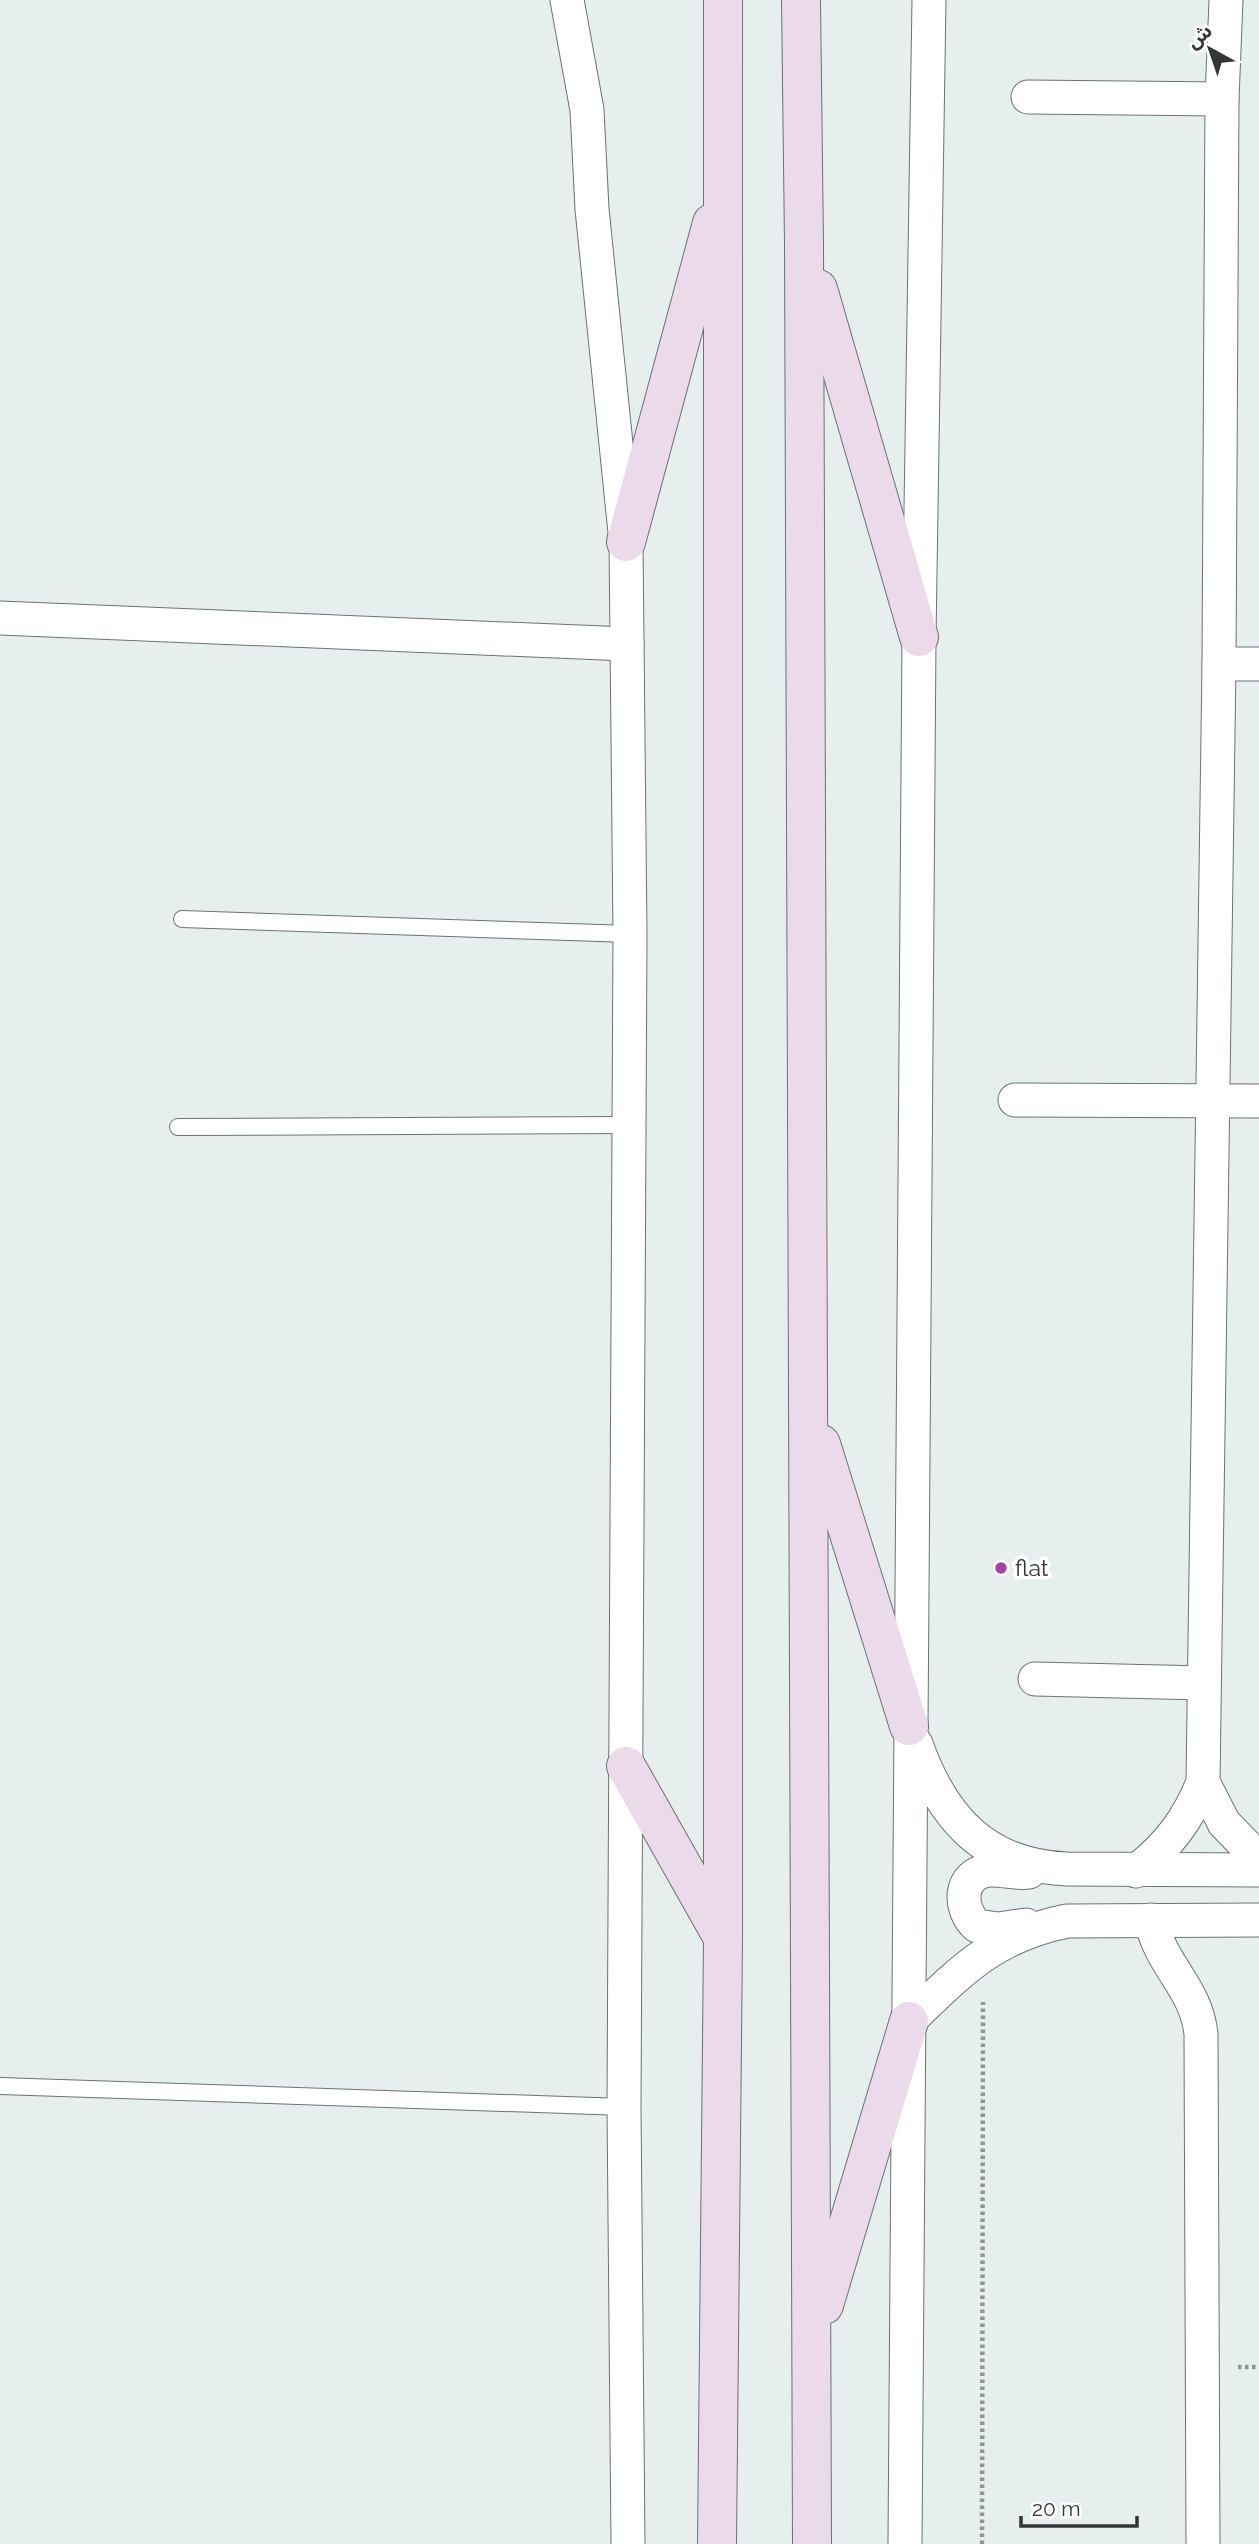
<svg xmlns="http://www.w3.org/2000/svg" width="1259" height="2544" font-family="Raleway,'Noto Sans Arabic',sans-serif">
<style>
.lines{fill:none;stroke-linecap:round;stroke-linejoin:round}
.service-casing{stroke:#6c7272;stroke-width:18}
.minor-casing{stroke:#6c7272;stroke-width:35}
.secondary-casing{stroke:#6c7272;stroke-width:40}
.path{stroke:#919695;stroke-width:4.5;stroke-dasharray:3.5 3.5;stroke-linecap:butt}
.service{stroke:#fff;stroke-width:16}
.minor{stroke:#fff;stroke-width:33}
.secondary{stroke:#ebdaea;stroke-width:38}
.poi-dot{fill:#a640a4;stroke:#fff;stroke-width:2.5}
.labels{text-anchor:middle;stroke-width:7;stroke-linejoin:round;paint-order:stroke}
.poi-label{font-size:23px;fill:#333635;stroke:#fff;text-anchor:start}
</style>
<rect width="100%" height="100%" fill="#e7eeee"/>
<g class="lines">
<defs>
<g id="service">
<polyline points="182,919 630,934"/>
<polyline points="178,1127 629,1125"/>
<polyline points="0,2086 624,2107"/>
</g>
<g id="minor">
<polyline points="567,0 587,110 592,209 626,542 630,934 624,2107 628,2544"/>
<polyline points="1028,97 1222,99"/>
<polyline points="0,618 627,644"/>
<polyline points="1219,664 1259,664"/>
<polyline points="1015,1100 1259,1101"/>
<polyline points="1035,1679 1204,1683"/>
<path d="M 916,1744 C 942,1818 985,1866 1067,1869 L 1259,1870"/>
<polyline points="1203,1782 1224,1823 1259,1859"/>
<path d="M 1136,1871 C 1168,1846 1188,1820 1203,1782 L 1219,664 L 1222,99 L 1226,0"/>
<path d="M 1151,1920 C 1161,1967 1196,1987 1201,2034 L 1203,2544"/>
<path d="M 1026,1925 L 998,1929 L 977,1926 C 958,1909 958,1874 989,1870 C 1002,1869 1015,1874 1029,1872"/>
<path d="M 909,2021 C 961,1971 993,1936 1067,1921 L 1259,1920"/>
<polyline points="905,2544 919,637 929,0"/>
</g>
<g id="secondary">
<polyline points="801,0 804,244 812,2544"/>
<polyline points="818,289 919,637"/>
<polyline points="626,542 712,223"/>
<polyline points="821,1444 909,1726"/>
<polyline points="626,1766 723,1938"/>
<polyline points="824,2305 909,2021"/>
<polyline points="717,2544 723,1940 723,0"/>
</g>
</defs>
<use href="#service" class="service-casing"/>
<use href="#minor" class="minor-casing"/>
<use href="#secondary" class="secondary-casing"/>
<g class="path">
<polyline points="1238,2367 1259,2367"/>
<polyline points="982,2544 983,2002"/>
</g>
<use href="#service" class="service"/>
<use href="#minor" class="minor"/>
<use href="#secondary" class="secondary"/>
</g>
<circle class="poi-dot" cx="1001" cy="1568" r="7"/>
<g class="labels">
<g class="poi-label">
<text x="1015" y="1576">flat</text>
</g>
</g>
<g transform="translate(1210 49) rotate(320)" stroke="#ffffff" stroke-width="5" paint-order="stroke">
<path d="M0-5L12 26L0 18L-12 26Z" fill="#333635"/>
<text y="-10" font-size="19" font-weight="bold" text-anchor="middle" fill="#333635">ش</text>
</g>
<path d="M1021 2516v10h116v-10" fill="none" stroke="#333635" stroke-width="3.5"/>
<text x="1032" y="2516" font-size="21" fill="#333635" stroke="#ffffff" stroke-width="5" paint-order="stroke">20 m</text>
</svg>
